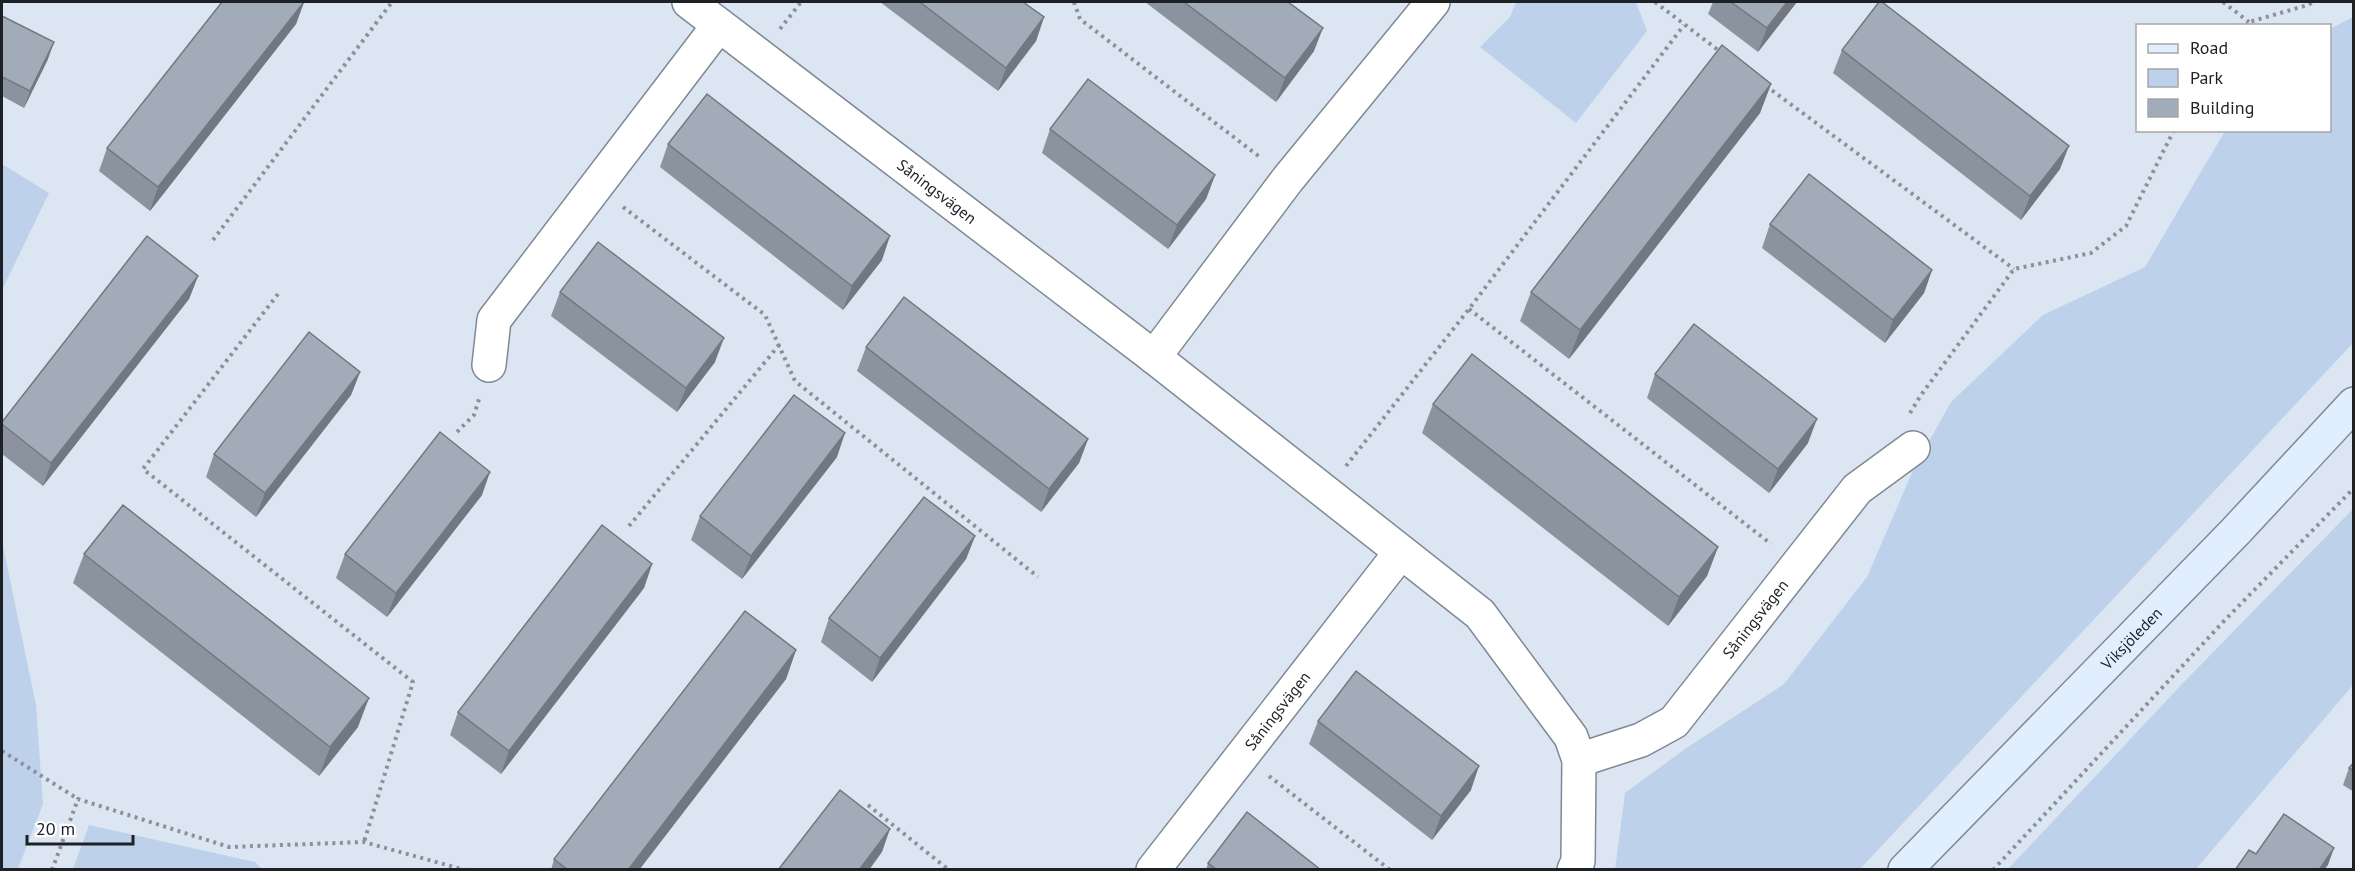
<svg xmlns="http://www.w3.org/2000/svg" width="2355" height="871" font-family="'PT Sans',sans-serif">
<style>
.green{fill:#bdd2ea}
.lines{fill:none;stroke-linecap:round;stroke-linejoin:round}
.street-casing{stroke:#7f8994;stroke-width:36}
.secondary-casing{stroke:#7f8994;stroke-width:36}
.path{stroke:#8a919a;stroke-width:4;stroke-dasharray:3 4.5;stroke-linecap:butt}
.street{stroke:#fff;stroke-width:33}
.secondary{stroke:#e0eefd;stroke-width:33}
.wall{fill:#8b949e}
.shaded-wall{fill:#717881}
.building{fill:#a2acb8;stroke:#717881;stroke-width:1.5}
.labels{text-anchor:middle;stroke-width:4.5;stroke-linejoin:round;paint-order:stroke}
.street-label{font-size:16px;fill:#1d2025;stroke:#fff}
</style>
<rect width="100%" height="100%" fill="#dce6f3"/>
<g class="green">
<polygon points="1516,2 1636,2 1647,31 1576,123 1480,47 1510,17"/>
<polygon points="2353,17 2353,343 1860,869 1615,870 1625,793 1685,749 1784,684 1867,577 1914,468 1951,402 2043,315 2145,267 2225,131 2330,130 2330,29"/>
<polygon points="2,164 49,193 2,290"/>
<polygon points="2353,509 2353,685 2196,869 2008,869 2183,683"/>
<polygon points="2,541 36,705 43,804 18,869 2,869"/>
<polygon points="89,825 255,862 262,869 73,869"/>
</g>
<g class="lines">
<defs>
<g id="street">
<path id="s1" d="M 689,2 L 1154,357 L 1480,614 L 1571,737 L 1579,760 L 1578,861 L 1574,870"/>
<polyline points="1154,357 1288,179 1433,2"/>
<polyline points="489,365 494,320 719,25"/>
<path id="s2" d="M 1579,760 L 1641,740 L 1674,722 L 1857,489 L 1913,448"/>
<path id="s3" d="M 1153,870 L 1401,552"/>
</g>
<g id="secondary">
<path id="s4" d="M 1905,870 L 2235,532 L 2354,404"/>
</g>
</defs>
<use href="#street" class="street-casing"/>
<use href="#secondary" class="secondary-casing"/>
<g class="path">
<polyline points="1074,2 1080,19 1261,158"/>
<polyline points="1655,2 1722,53"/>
<polyline points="2223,2 2249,22"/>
<polyline points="2246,26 2249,22 2308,5 2313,2"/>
<polyline points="780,29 801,2"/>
<polyline points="1766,86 2014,269"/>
<polyline points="623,207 765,315 795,381 1038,577"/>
<polyline points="213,240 392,2"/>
<polyline points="278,294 143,469 413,682 364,842"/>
<polyline points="1469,309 1771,544"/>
<polyline points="1910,413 1921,395 2014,269 2091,253 2126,226 2174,130"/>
<polyline points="457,432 474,415 479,399"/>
<polyline points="1346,466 1469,309 1684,25"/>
<polyline points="629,526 780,344"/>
<polyline points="2,751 78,799"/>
<polyline points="1269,776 1390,870"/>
<polyline points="868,805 949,870"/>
<polyline points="52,870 78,799 229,847 364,842 465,870"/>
<polyline points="1993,870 2224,621 2354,488"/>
</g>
<use href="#street" class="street"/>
<use href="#secondary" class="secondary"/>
</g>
<g class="wall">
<polygon points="304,2 296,24 150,211 99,171 107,148"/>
<polygon points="880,2 1023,2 1044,17 1036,41 998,91"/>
<polygon points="1145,2 1288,2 1314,51 1276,102"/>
<polygon points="1713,2 1797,2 1758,52 1708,14"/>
<polygon points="2,16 48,59 24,108 2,96"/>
<polygon points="1842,50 2060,169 2021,220 1833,73"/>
<polygon points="1771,84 1760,113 1569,359 1520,321 1531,292"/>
<polygon points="1050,129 1215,175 1206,199 1168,249 1042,153"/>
<polygon points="668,144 882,260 843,310 660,167"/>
<polygon points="1770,224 1932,270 1924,293 1885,343 1762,248"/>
<polygon points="198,276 189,299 43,486 2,454 2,422"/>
<polygon points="560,292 715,362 677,412 551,316"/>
<polygon points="866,347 1088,439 1079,463 1041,512 857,371"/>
<polygon points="360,372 351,395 256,517 206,477 214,454"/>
<polygon points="1655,374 1808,443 1769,493 1647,398"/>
<polygon points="1433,404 1718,547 1707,576 1668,626 1422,433"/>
<polygon points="837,457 742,579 691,540 700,516"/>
<polygon points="482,495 387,617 336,578 345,554"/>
<polygon points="975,536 966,559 872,682 821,642 829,618"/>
<polygon points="84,554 358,727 319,776 73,583"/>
<polygon points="652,564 644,588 501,774 450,735 458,712"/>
<polygon points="796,650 786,679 639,870 551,870 554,859"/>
<polygon points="1318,721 1471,790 1432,840 1309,744"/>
<polygon points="2354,762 2354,792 2343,785 2349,768"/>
<polygon points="1208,863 1321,870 1206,870"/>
</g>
<g class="shaded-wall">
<polygon points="304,2 296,24 150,211 158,187"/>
<polygon points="1787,2 1797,2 1758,52 1767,28"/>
<polygon points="1044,17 1036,41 998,91 1006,68"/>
<polygon points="1323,28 1314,51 1276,102 1285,78"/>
<polygon points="54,42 48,59 24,108 30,91"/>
<polygon points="1771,84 1760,113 1569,359 1580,330"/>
<polygon points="2069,146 2060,169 2021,220 2030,196"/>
<polygon points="1215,175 1206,199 1168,249 1177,225"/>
<polygon points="890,236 882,260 843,310 852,286"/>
<polygon points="1932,270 1924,293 1885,343 1893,320"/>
<polygon points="198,276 189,299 43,486 51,463"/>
<polygon points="724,338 715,362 677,412 686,388"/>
<polygon points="360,372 351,395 256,517 265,493"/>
<polygon points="1817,419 1808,443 1769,493 1778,469"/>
<polygon points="845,433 837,457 742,579 751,556"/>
<polygon points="1088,439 1079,463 1041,512 1049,489"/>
<polygon points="490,472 482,495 387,617 396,593"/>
<polygon points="975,536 966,559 872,682 880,658"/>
<polygon points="1718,547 1707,576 1668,626 1679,597"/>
<polygon points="652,564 644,588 501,774 509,751"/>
<polygon points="796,650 786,679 639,870 628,870"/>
<polygon points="369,698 358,727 319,776 330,747"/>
<polygon points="1479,766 1471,790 1432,840 1441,816"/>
<polygon points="890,829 882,852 869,870 859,870"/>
<polygon points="2334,848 2328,865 2324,870 2319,870"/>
</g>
<g class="building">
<polygon points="222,2 304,2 158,187 107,148"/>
<polygon points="920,2 1023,2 1044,17 1006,68"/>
<polygon points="1184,2 1288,2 1323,28 1285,78"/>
<polygon points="1731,2 1787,2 1767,28"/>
<polygon points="1879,2 1882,2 2069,146 2030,196 1842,50"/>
<polygon points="2,16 54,42 30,91 2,77"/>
<polygon points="1722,45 1771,84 1580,330 1531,292"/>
<polygon points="1088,79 1215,175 1177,225 1050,129"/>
<polygon points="707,94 890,236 852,286 668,144"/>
<polygon points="1809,174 1932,270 1893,320 1770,224"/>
<polygon points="147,236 198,276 51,463 2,424 2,422"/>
<polygon points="598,242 724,338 686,388 560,292"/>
<polygon points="904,297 1088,439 1049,489 866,347"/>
<polygon points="1694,324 1817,419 1778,469 1655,374"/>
<polygon points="309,332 360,372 265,493 214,454"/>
<polygon points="1472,354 1718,547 1679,597 1433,404"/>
<polygon points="794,395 845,433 751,556 700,516"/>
<polygon points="440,432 490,472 396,593 345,554"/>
<polygon points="924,497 975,536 880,658 829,618"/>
<polygon points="123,505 369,698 330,747 84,554"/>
<polygon points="602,525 652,564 509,751 458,712"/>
<polygon points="745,611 796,650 628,870 568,870 554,859"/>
<polygon points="1356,671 1479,766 1441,816 1318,721"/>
<polygon points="2354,762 2354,771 2349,768"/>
<polygon points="840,790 890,829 859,870 778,870"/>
<polygon points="1247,812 1321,870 1217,870 1208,863"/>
<polygon points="2284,814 2334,848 2319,870 2235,870 2249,850 2256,854"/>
</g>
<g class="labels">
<g class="street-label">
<text dy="6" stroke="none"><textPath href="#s1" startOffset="312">Såningsvägen</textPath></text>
<text dy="6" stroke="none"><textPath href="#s2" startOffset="234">Såningsvägen</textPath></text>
<text dy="6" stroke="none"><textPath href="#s4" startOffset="324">Viksjöleden</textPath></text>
<text dy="6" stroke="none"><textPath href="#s3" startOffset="202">Såningsvägen</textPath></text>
</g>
</g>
<rect width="2355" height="871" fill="none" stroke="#1d2025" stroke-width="6"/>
<rect x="2136" y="24" width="195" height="108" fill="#ffffff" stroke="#a5a6a8" stroke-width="1.5"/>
<rect x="2148" y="44" width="30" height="9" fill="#e0eefd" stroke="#a5a6a8" stroke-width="1.5"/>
<text x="2190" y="54" font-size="18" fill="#1d2025">Road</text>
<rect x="2148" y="69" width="30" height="18" fill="#bdd2ea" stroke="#a5a6a8" stroke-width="1.5"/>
<text x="2190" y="84" font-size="18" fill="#1d2025">Park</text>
<rect x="2148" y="99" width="30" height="18" fill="#a2acb8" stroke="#a5a6a8" stroke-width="1.5"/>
<text x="2190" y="114" font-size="18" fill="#1d2025">Building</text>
<path d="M27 835v9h106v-9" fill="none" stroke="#1d2025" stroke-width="3"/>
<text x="36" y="835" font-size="18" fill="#1d2025" stroke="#ffffff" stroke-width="4.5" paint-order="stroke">20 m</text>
</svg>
